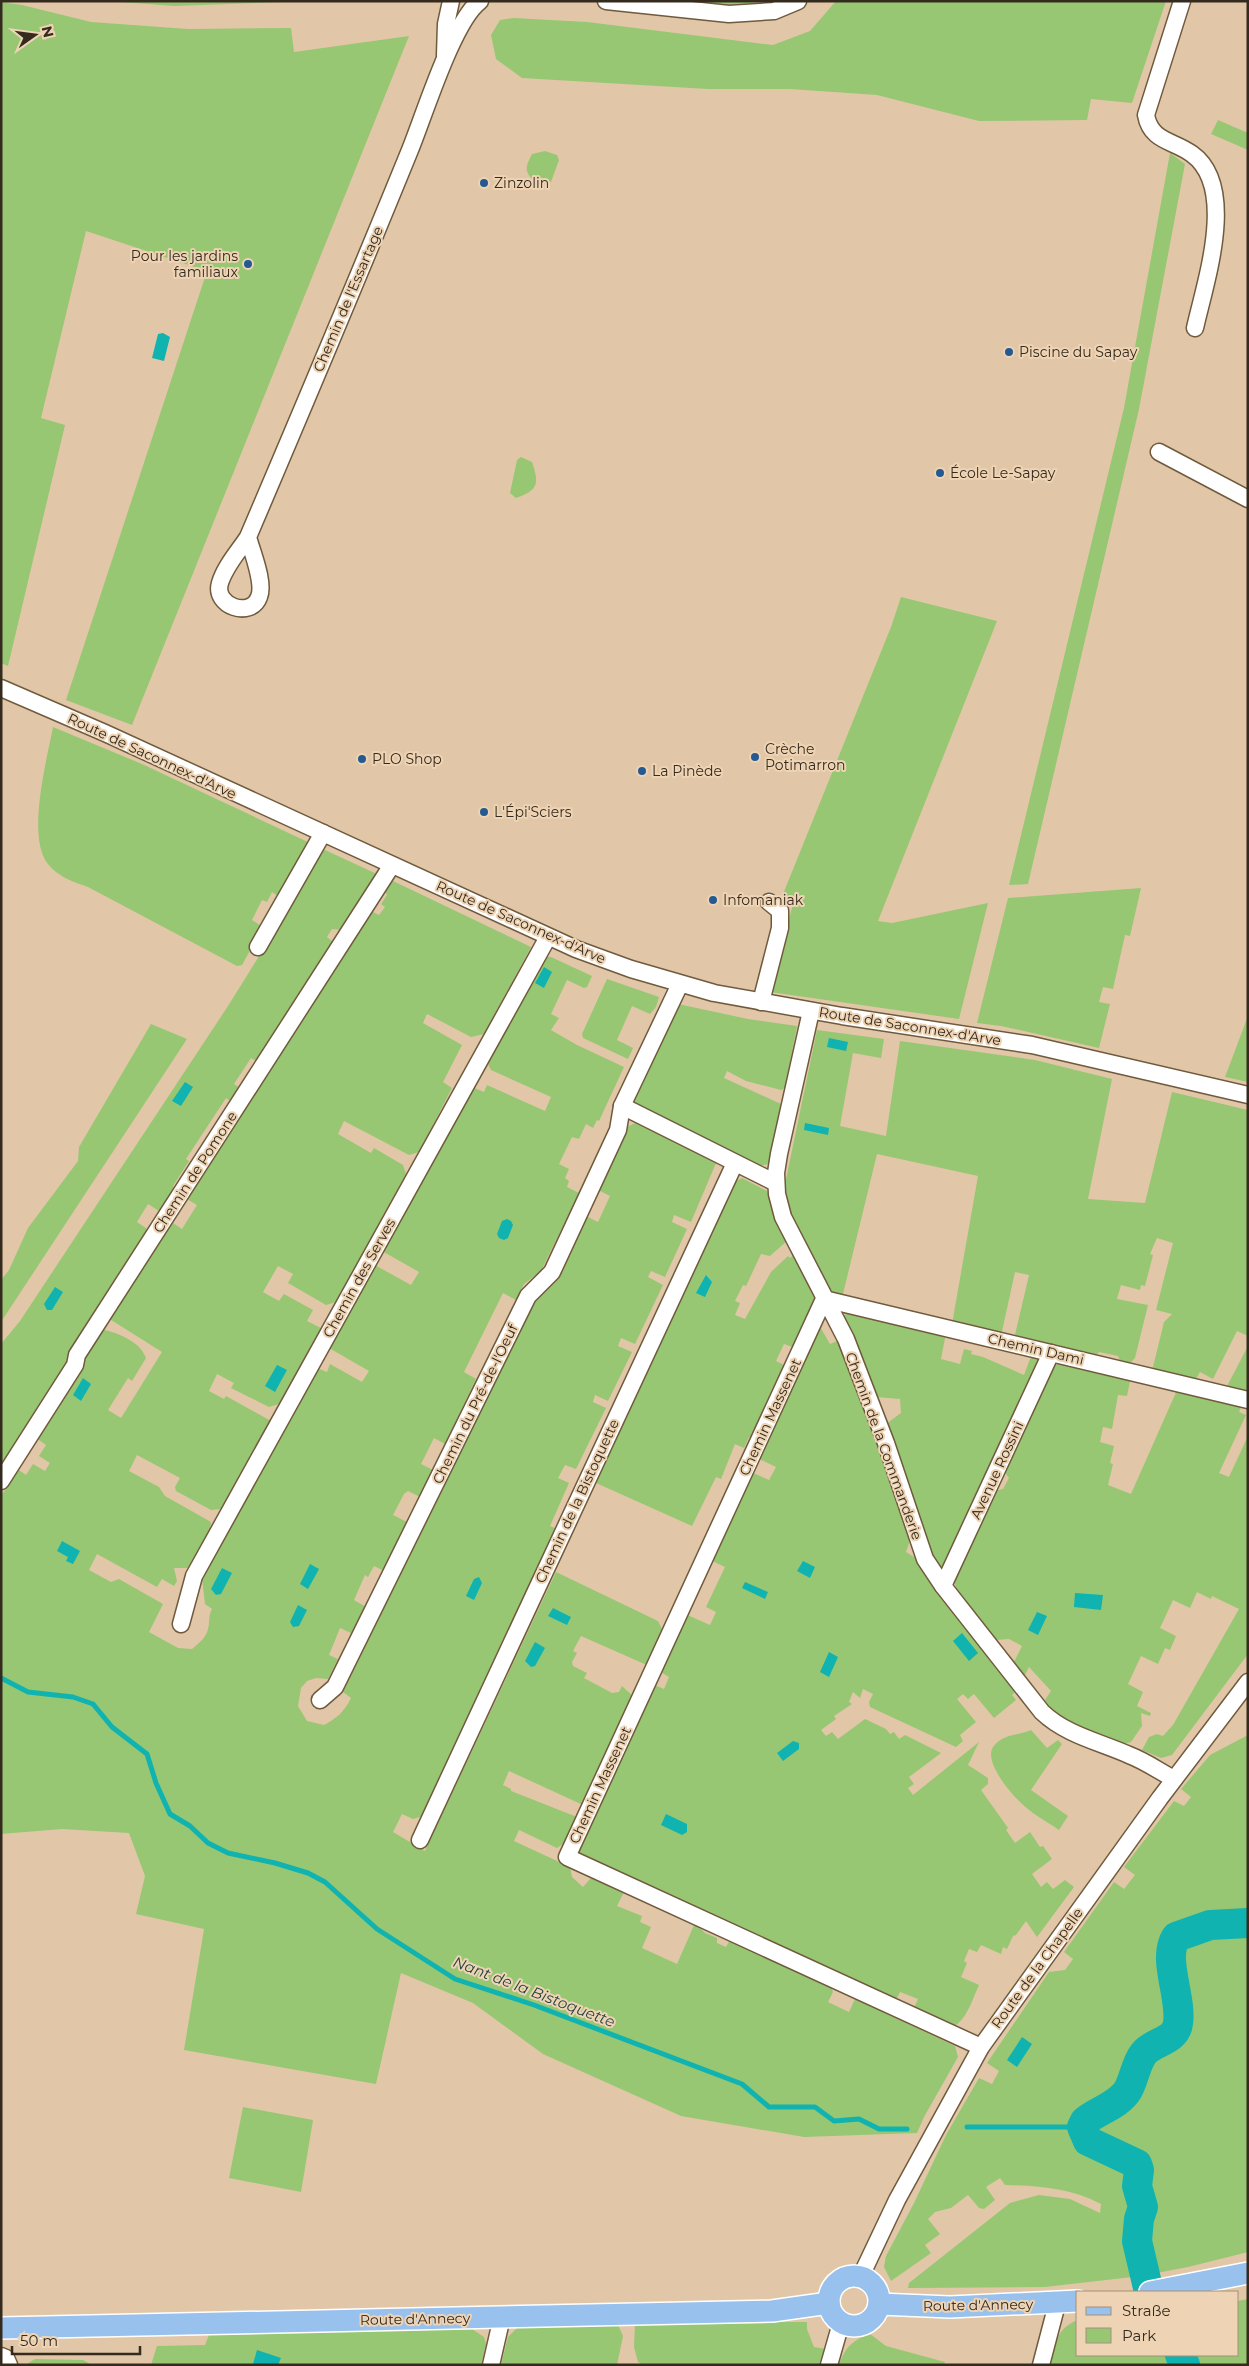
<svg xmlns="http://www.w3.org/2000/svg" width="1249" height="2366" font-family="Montserrat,sans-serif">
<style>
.green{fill:#97c773}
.water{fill:#10b3b0}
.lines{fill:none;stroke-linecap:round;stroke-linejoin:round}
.stream{stroke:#10b3b0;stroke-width:5}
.river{stroke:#10b3b0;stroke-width:30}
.minor-casing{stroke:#705a3d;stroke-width:19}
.major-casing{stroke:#fff;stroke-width:24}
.minor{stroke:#fff;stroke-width:16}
.major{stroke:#99c1ee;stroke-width:21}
.poi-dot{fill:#245991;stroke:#eed4b4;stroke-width:2}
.labels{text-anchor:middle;stroke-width:4;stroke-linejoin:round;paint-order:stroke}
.poi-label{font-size:14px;fill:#342a1e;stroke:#eed4b4;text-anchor:start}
.street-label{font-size:14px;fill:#342a1e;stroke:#eed4b4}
.water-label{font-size:15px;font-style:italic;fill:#223f3e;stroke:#eed4b4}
</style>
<rect width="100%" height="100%" fill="#e1c7a7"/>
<g class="green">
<polygon points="106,1 312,1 175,6"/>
<polygon points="686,1 764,1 729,6"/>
<polygon points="836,1 1166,1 1132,103 1091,99 1087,120 979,121 877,95 790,89 708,89 522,78 496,59 491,35 500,20 514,18 587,22 773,45 810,31"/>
<polygon points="1,2 22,5 91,22 188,29 291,28 294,52 409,36 132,725 66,700 207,271 86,231 41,418 65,425 8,666 1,663"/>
<polygon points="1218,120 1248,133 1248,150 1211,134"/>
<path d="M 545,151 L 557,155 L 559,160 L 551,182 L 536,185 C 525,170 524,170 532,154 Z"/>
<polygon points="1170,153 1185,164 1139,409 1028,884 1009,885 1124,408"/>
<path d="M 521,457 L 532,462 C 539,483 539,490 516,498 L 510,493 L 517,460 Z"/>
<polygon points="901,597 997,621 878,921 892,923 988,903 959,1019 770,992 793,904 781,899 891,627"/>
<path d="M 53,727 L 142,764 L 310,843 L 279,897 L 272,892 L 267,902 L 262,900 L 252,920 L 263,927 L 242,965 L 237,966 L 88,887 C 73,882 57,876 48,864 C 26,837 47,759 53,727 Z"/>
<polygon points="325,850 379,875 343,930 332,929 327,937 333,942 258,1062 251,1058 234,1084 242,1089 233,1103 226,1098 186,1159 189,1161 173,1186 175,1188 162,1210 159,1211 148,1204 137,1222 150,1231 72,1364 1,1469 1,1344 20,1321 228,1006 271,937 317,853"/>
<path d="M 391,880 L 531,947 L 484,1034 L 471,1037 L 427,1014 L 423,1023 L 462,1045 L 443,1082 L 452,1088 L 419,1152 L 409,1155 L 344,1121 L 338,1134 L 371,1153 L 374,1148 L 403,1165 L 406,1174 L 336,1302 L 326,1305 L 288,1283 L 293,1274 L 278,1266 L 263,1292 L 279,1301 L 284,1294 L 313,1310 L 307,1321 L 321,1328 L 279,1404 L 269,1407 L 231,1388 L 234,1383 L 217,1374 L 209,1391 L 224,1399 L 226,1396 L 271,1421 L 221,1509 L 211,1510 L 176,1491 L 175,1487 L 180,1478 L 137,1455 L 129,1471 L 159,1487 L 165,1496 L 211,1522 L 210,1530 L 188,1568 L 174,1568 L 177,1581 L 174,1586 L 162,1579 L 157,1587 L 97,1554 L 89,1570 L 111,1582 L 119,1579 L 163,1604 L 149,1632 L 178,1648 L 192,1649 C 198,1644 206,1638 208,1629 C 210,1622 208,1616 212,1609 L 205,1604 L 202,1578 L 317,1368 L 327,1372 L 330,1364 L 362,1382 L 369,1371 L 329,1348 L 373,1264 L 411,1285 L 419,1272 L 382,1251 L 472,1087 L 484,1092 L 487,1085 L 545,1111 L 551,1097 L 491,1070 L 487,1062 L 545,957 L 551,957 L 592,976 L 587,987 L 584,988 L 567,980 L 551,1014 L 559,1018 L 551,1030 L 577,1045 L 624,1067 L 599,1121 L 597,1120 L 593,1128 L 586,1124 L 579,1139 L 572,1137 L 559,1164 L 569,1169 L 565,1178 L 569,1181 L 567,1187 L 579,1193 L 541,1271 L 524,1284 L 516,1300 L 503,1293 L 464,1372 L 476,1379 L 445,1444 L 434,1438 L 421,1464 L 433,1470 L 420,1497 L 408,1491 L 404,1494 L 393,1515 L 407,1522 L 384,1571 L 374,1566 L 368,1577 L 365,1575 L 354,1600 L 366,1607 L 353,1634 L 340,1628 L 329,1655 L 338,1659 L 328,1679 L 316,1678 L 307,1681 L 301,1688 L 298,1706 L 307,1721 L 324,1725 C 337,1718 344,1712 351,1698 L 343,1692 L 538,1295 L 586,1216 L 598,1222 L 610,1196 L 600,1191 L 599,1187 L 627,1127 L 635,1123 L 716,1163 L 691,1222 L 674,1215 L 672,1222 L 687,1229 L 665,1277 L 651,1271 L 648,1277 L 663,1285 L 635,1344 L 621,1338 L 618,1346 L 632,1352 L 608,1401 L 595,1395 L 593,1402 L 606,1408 L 576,1469 L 565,1465 L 558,1478 L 569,1483 L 550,1526 L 557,1529 L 423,1816 L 413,1819 L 402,1814 L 393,1832 L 425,1851 L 556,1572 L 658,1621 L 664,1633 L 649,1666 L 581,1636 L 573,1651 L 577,1653 L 572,1662 L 573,1666 L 587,1673 L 584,1678 L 612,1693 L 619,1692 L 622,1686 L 634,1697 L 583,1805 L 509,1771 L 503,1785 L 511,1789 L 511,1791 L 577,1817 L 567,1841 L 557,1848 L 519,1830 L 514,1841 L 570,1867 L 572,1877 L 583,1887 L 591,1878 L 624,1892 L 617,1906 L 642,1916 L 640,1922 L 651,1927 L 642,1948 L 677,1964 L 695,1923 L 705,1933 L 717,1938 L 717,1943 L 726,1947 L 730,1940 L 830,1985 L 833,1992 L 828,2002 L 849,2012 L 855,1999 L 955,2046 L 958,2057 L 924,2117 L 917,2133 L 804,2137 L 681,2116 L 543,2054 L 473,2003 L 401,1973 L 376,2084 L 184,2050 L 204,1929 L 136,1914 L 145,1876 L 129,1833 L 62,1829 L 1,1834 L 1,1492 L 3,1493 L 10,1483 L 8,1476 L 16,1468 L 26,1475 L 33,1464 L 45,1471 L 50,1463 L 39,1456 L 46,1445 L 36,1438 L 101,1329 C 118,1333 140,1341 146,1358 L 132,1381 L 128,1378 L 108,1410 L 121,1418 L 162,1352 L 108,1318 L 170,1221 L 182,1229 L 197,1205 L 185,1198 L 371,911 L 379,915 L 385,907 L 381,904 L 387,895 L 384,890 Z"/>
<polygon points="1141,888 1130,936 1125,935 1113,989 1103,987 1099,1002 1110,1004 1099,1048 1001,1026 977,1023 1008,898"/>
<polygon points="607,979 659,997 656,1007 650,1014 632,1006 617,1040 633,1048 628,1059 583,1038 582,1034"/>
<polygon points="678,1004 748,1019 797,1026 785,1088 781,1090 746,1081 727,1071 724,1078 781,1104 769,1164 757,1166 632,1101"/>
<polygon points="1248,1016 1248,1082 1225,1077"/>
<polygon points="151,1024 187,1039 1,1322 1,1280 9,1270 28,1228 78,1161 79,1147"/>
<path d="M 817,1030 L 884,1039 L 881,1058 L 853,1053 L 840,1126 L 886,1136 L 900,1041 L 1035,1060 L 1112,1079 L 1088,1199 L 1145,1203 L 1172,1092 L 1248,1110 L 1248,1336 L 1237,1331 L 1213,1379 L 1200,1372 L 1194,1382 L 1152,1371 L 1164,1322 L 1172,1314 L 1156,1310 L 1173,1243 L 1157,1238 L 1150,1254 L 1153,1255 L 1145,1286 L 1141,1285 L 1140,1290 L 1121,1285 L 1117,1299 L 1148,1305 L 1135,1358 L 1130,1363 L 1122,1365 L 1118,1356 L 1099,1352 L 1094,1357 L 1014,1339 L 1029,1275 L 1015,1272 L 1001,1336 L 952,1324 L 978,1176 L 877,1154 L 842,1298 C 813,1284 787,1215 785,1184 Z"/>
<path d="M 742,1178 L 767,1191 L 788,1240 L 770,1256 L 761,1254 L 746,1286 L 743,1285 L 735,1301 L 740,1303 L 735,1315 L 745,1319 L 771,1272 L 788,1256 L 790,1258 L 795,1254 C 801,1265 811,1277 814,1289 C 818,1308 802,1332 795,1348 L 784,1344 L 776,1361 L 788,1367 L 755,1440 L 749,1437 L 744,1448 L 735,1444 L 721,1479 L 716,1477 L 692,1526 L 596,1483 L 734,1182 Z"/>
<polygon points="849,1311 946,1333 941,1359 960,1364 964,1349 972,1351 971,1354 983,1357 1024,1375 1030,1359 1037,1355 1040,1363 945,1571 938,1571 886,1424 901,1413 900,1399 876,1397 842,1318"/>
<path d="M 819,1325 L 830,1344 L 837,1341 L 841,1342 L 861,1392 L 911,1537 L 906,1552 L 914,1557 L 936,1589 L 1017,1690 L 1012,1695 L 1016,1700 L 994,1718 L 974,1694 L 968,1699 L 963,1694 L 957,1699 L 976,1722 L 960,1735 L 963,1741 L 956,1747 L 870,1707 L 869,1702 L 873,1694 L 863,1689 L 860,1698 L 853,1692 L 849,1702 L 852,1704 L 834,1716 L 836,1719 L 821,1730 L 826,1736 L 832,1732 L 838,1739 L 865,1719 L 886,1729 L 890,1734 L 894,1732 L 899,1739 L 905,1735 L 941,1753 L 909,1777 L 914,1784 L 908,1788 L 913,1795 L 979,1742 L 968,1765 L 988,1778 L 988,1784 L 981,1790 L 1008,1828 L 1006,1830 L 1015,1843 L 1030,1832 L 1040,1847 L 1043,1846 L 1052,1859 L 1032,1874 L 1041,1887 L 1047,1882 L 1053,1889 L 1065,1880 L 1074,1887 L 1037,1937 L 1026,1921 L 1016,1935 L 1013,1936 L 1007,1949 L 1003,1947 L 1001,1954 L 981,1945 L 977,1952 L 969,1949 L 964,1961 L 967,1963 L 961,1977 L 979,1985 C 972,2000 966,2023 949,2029 L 912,2012 L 918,1999 L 900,1992 L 894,2004 L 581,1857 L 578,1848 L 652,1684 L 664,1689 L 669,1677 L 659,1671 L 685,1614 L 710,1625 L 716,1612 L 706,1607 L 725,1567 L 710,1560 L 751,1472 L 769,1480 L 776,1467 L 757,1458 Z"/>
<polygon points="1248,1346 1248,1395 1225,1390"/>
<path d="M 1062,1362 L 1130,1381 L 1127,1396 L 1118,1395 L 1112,1429 L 1103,1427 L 1100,1442 L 1114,1446 L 1110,1463 L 1113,1464 L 1108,1485 L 1131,1494 L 1177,1390 L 1242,1405 L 1239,1412 L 1246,1415 L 1219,1473 L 1229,1477 L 1248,1436 L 1248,1654 L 1172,1755 L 1161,1758 L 1142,1750 L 1149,1737 L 1157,1734 L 1163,1736 L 1173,1725 L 1239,1609 L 1212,1596 L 1211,1599 L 1197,1592 L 1190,1608 L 1173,1600 L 1160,1628 L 1176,1636 L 1170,1650 L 1165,1648 L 1158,1664 L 1141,1656 L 1128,1684 L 1143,1692 L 1137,1706 L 1151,1713 L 1150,1716 L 1141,1713 L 1142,1726 L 1131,1742 L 1124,1744 C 1100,1734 1057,1723 1045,1700 L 1051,1691 L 1029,1667 L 1024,1677 L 1012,1662 L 1015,1660 L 1022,1646 L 1009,1639 L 996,1640 L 957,1592 L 953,1576 L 993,1491 L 1003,1489 L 1009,1478 L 1003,1470 L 1052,1367 Z"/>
<path d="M 1031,1730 L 1047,1748 L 1058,1740 L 1062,1744 L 1031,1790 L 1068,1816 L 1059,1830 C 1046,1821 1029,1812 1018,1800 C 1008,1790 984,1761 993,1747 C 1003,1733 1018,1736 1031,1730 Z"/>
<path d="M 1248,1735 L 1248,2252 L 1188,2267 L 1141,2276 L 1045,2287 L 908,2288 L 909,2283 L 1010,2203 L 1039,2195 L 1070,2199 L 1100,2213 L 1101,2204 C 1070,2188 1040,2186 1005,2185 L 1000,2178 L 986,2187 L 995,2200 L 984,2209 L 979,2208 L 968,2195 L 951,2208 L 935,2212 L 928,2219 L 940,2234 L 925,2245 L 931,2253 L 891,2281 L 884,2267 L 886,2256 L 914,2203 L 946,2135 L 979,2078 L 992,2084 L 999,2071 L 987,2063 L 1049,1972 L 1065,1970 L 1073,1959 L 1064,1952 L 1114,1882 L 1124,1889 L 1135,1875 L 1124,1867 L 1174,1801 L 1184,1806 L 1191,1797 L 1181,1789 L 1210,1755 Z"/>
<polygon points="243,2107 313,2120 301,2192 229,2178"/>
<path d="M 1248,2299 L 1248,2365 L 1049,2365 C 1055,2345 1056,2328 1078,2320 L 1078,2355 L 1238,2355 L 1238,2301 Z"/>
<polygon points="739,2322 807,2322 807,2329 814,2347 826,2349 820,2365 643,2365 638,2362 634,2347 635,2325"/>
<polygon points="618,2325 623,2336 617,2365 501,2365 508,2337 517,2328"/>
<polygon points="472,2329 484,2337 486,2344 481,2365 151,2365 157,2346 205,2345 209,2335"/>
<path d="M 870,2334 L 886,2346 L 945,2362 L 944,2365 L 839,2365 C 845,2347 853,2340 870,2334 Z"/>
<polygon points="35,2359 83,2360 90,2364 25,2365"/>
</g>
<g class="water">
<polygon points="163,333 170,337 164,361 152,358 158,334"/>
<polygon points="544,967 552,972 544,988 535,983"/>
<polygon points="829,1038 848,1042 846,1051 827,1047"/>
<polygon points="185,1082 193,1087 181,1106 172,1101"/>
<polygon points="805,1123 829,1128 828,1135 804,1130"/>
<polygon points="507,1219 511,1221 513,1225 508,1238 504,1240 499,1238 497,1234 502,1221"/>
<polygon points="706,1275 712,1282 705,1297 696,1293"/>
<polygon points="55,1287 63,1292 52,1310 47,1310 44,1304"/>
<polygon points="277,1365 287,1370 275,1392 265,1386"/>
<polygon points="83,1378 91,1384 81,1401 73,1395"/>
<polygon points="62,1541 80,1551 73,1564 66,1561 68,1557 57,1551"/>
<polygon points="803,1561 815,1567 810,1578 797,1571"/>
<polygon points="310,1564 319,1569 308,1589 300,1584"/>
<polygon points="222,1568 232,1573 221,1594 216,1595 211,1589"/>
<polygon points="479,1577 482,1583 474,1600 466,1596 474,1579"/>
<polygon points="745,1582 768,1592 765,1599 742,1588"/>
<polygon points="1075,1593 1103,1595 1101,1610 1074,1607"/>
<polygon points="298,1605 307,1610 299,1626 293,1627 290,1622"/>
<polygon points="553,1608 571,1617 567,1625 548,1616"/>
<polygon points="1037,1612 1047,1616 1038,1635 1028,1630"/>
<polygon points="962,1633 978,1653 969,1661 953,1641"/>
<polygon points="535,1642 545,1648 535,1666 531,1667 525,1661"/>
<polygon points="829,1652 838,1657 829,1677 820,1672"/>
<polygon points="793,1741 799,1743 799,1749 783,1761 777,1753"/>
<polygon points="666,1814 687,1824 687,1832 682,1835 661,1825"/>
<polygon points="1022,2037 1032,2044 1017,2067 1007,2060"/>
<polygon points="257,2350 281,2358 278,2365 253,2364"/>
</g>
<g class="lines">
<g class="stream">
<polyline points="1,1678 28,1692 73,1697 93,1704 112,1727 147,1754 156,1783 170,1814 190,1826 208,1843 228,1853 275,1863 308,1873 325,1882 377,1929 455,1979 534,2005 742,2084 769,2107 815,2107 834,2121 859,2119 879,2129 907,2129"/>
<polyline points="967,2127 1082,2127"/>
</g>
<g class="river">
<path d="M 1149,2292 L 1137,2241 L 1139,2219 L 1143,2207 L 1137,2186 L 1139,2170 L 1137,2164 L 1088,2141 L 1082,2127 L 1085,2121 C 1099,2110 1119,2105 1128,2090 C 1134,2079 1137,2060 1145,2052 C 1155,2041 1176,2041 1178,2023 C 1182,1997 1162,1959 1176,1937 L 1210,1925 L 1248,1923"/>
<polyline points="1180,2355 1185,2365"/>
</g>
<defs>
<g id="minor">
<polyline points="606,1 729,14 774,11 798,1"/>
<path d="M 1182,1 L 1146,115 C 1151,142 1173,140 1192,154 C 1238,187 1205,283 1195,328"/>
<polyline points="445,55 446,24 451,1"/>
<polyline points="1159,452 1248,499"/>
<path d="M 248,537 C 252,552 265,583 259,597 C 251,619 213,606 220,583 C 225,566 239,551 248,537 C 303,408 357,280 410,150 C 424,116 453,21 480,1"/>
<polyline points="1,688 105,733 576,949 631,969 714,993 842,1016 1032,1045 1248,1095"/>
<polyline points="258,947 323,833"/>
<polyline points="761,1002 780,928 780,911 769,902"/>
<path d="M 811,1011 L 779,1154 L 776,1173 L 777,1194 L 783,1217 L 846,1339 L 886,1443 L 925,1559 L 943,1586 L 1042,1712 C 1066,1735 1100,1742 1129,1755 C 1145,1761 1159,1771 1174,1779"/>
<polyline points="622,1106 776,1183"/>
<polyline points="1,1481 75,1365 77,1355 392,865"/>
<polyline points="943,1586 1051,1353"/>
<polyline points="181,1624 194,1576 548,937"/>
<polyline points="320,1700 335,1687 528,1296 552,1272 618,1130 622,1106 680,984"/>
<polyline points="420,1840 735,1163"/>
<polyline points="981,2047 567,1857 824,1299 1248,1400"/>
<polyline points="861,2276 897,2200 981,2047 1160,1798 1248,1682"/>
<polyline points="1,2356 6,2358 9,2365"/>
<polyline points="491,2365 502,2317"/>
<polyline points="829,2365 841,2323"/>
<polyline points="1041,2365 1057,2304"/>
</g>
<g id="major">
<circle cx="854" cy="2301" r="25"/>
<polyline points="1150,2292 1248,2273"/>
<polyline points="879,2304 950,2307 1078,2301"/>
<polyline points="1,2328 772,2311 829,2303"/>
</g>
</defs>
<use href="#minor" class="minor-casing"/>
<use href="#major" class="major-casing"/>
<use href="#minor" class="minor"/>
<use href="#major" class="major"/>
</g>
<g class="poi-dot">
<circle cx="484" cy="183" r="5"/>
<circle cx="248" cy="264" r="5"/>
<circle cx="1009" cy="352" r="5"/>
<circle cx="940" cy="473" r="5"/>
<circle cx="755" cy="757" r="5"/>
<circle cx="362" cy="759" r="5"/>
<circle cx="642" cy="771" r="5"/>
<circle cx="484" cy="812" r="5"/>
<circle cx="713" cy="900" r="5"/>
</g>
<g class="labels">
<g class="poi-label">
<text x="494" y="188">Zinzolin</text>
<text x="238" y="261" text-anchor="end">Pour les jardins<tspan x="238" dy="16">familiaux</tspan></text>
<text x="1019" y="357">Piscine du Sapay</text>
<text x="950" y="478">École Le-Sapay</text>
<text x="765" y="754">Crèche<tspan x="765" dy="16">Potimarron</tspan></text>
<text x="372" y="764">PLO Shop</text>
<text x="652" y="776">La Pinède</text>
<text x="494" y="817">L'Épi'Sciers</text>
<text x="723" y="905">Infomaniak</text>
</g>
<g class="street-label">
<text transform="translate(348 299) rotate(-67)" y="5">Chemin de l'Essartage</text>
<text transform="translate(152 756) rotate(25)" y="5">Route de Saconnex-d'Arve</text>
<text transform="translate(521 922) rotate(24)" y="5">Route de Saconnex-d'Arve</text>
<text transform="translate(910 1026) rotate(9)" y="5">Route de Saconnex-d'Arve</text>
<text transform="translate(195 1172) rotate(-57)" y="5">Chemin de Pomone</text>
<text transform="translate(359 1278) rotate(-61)" y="5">Chemin des Serves</text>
<text transform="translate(1036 1349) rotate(13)" y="5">Chemin Dami</text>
<text transform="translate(475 1404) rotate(-64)" y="5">Chemin du Pré-de-l'Oeuf</text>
<text transform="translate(770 1417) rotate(-65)" y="5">Chemin Massenet</text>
<text transform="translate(884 1446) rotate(70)" y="5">Chemin de la Commanderie</text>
<text transform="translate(997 1470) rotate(-65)" y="5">Avenue Rossini</text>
<text transform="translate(577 1501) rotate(-65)" y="5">Chemin de la Bistoquette</text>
<text transform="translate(600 1785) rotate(-65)" y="5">Chemin Massenet</text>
<text transform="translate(1037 1968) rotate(-54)" y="5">Route de la Chapelle</text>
<text transform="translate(978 2305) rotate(-1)" y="5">Route d'Annecy</text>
<text transform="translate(415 2319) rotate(-1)" y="5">Route d'Annecy</text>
</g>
<g class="water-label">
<text transform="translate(534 1992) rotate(21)" y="5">Nant de la Bistoquette</text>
</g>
</g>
<rect width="1249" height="2366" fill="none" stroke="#342a1e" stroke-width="5"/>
<rect x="1076" y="2291" width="162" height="65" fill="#eed4b4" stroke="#a49078"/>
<rect x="1086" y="2307" width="25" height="8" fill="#99c1ee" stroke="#a49078"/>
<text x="1122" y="2316" font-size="15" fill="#342a1e">Straße</text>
<rect x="1086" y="2328" width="25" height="15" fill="#97c773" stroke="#a49078"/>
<text x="1122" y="2341" font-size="15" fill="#342a1e">Park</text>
<g transform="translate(35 35) rotate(76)" stroke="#eed4b4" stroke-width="4" paint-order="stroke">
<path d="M0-4L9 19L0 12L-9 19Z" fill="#342a1e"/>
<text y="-8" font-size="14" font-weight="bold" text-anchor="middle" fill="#342a1e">N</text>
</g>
<path d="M12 2346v8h128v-8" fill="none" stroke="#342a1e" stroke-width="2.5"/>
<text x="20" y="2346" font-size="15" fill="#342a1e" stroke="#eed4b4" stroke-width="4" paint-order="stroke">50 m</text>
</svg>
